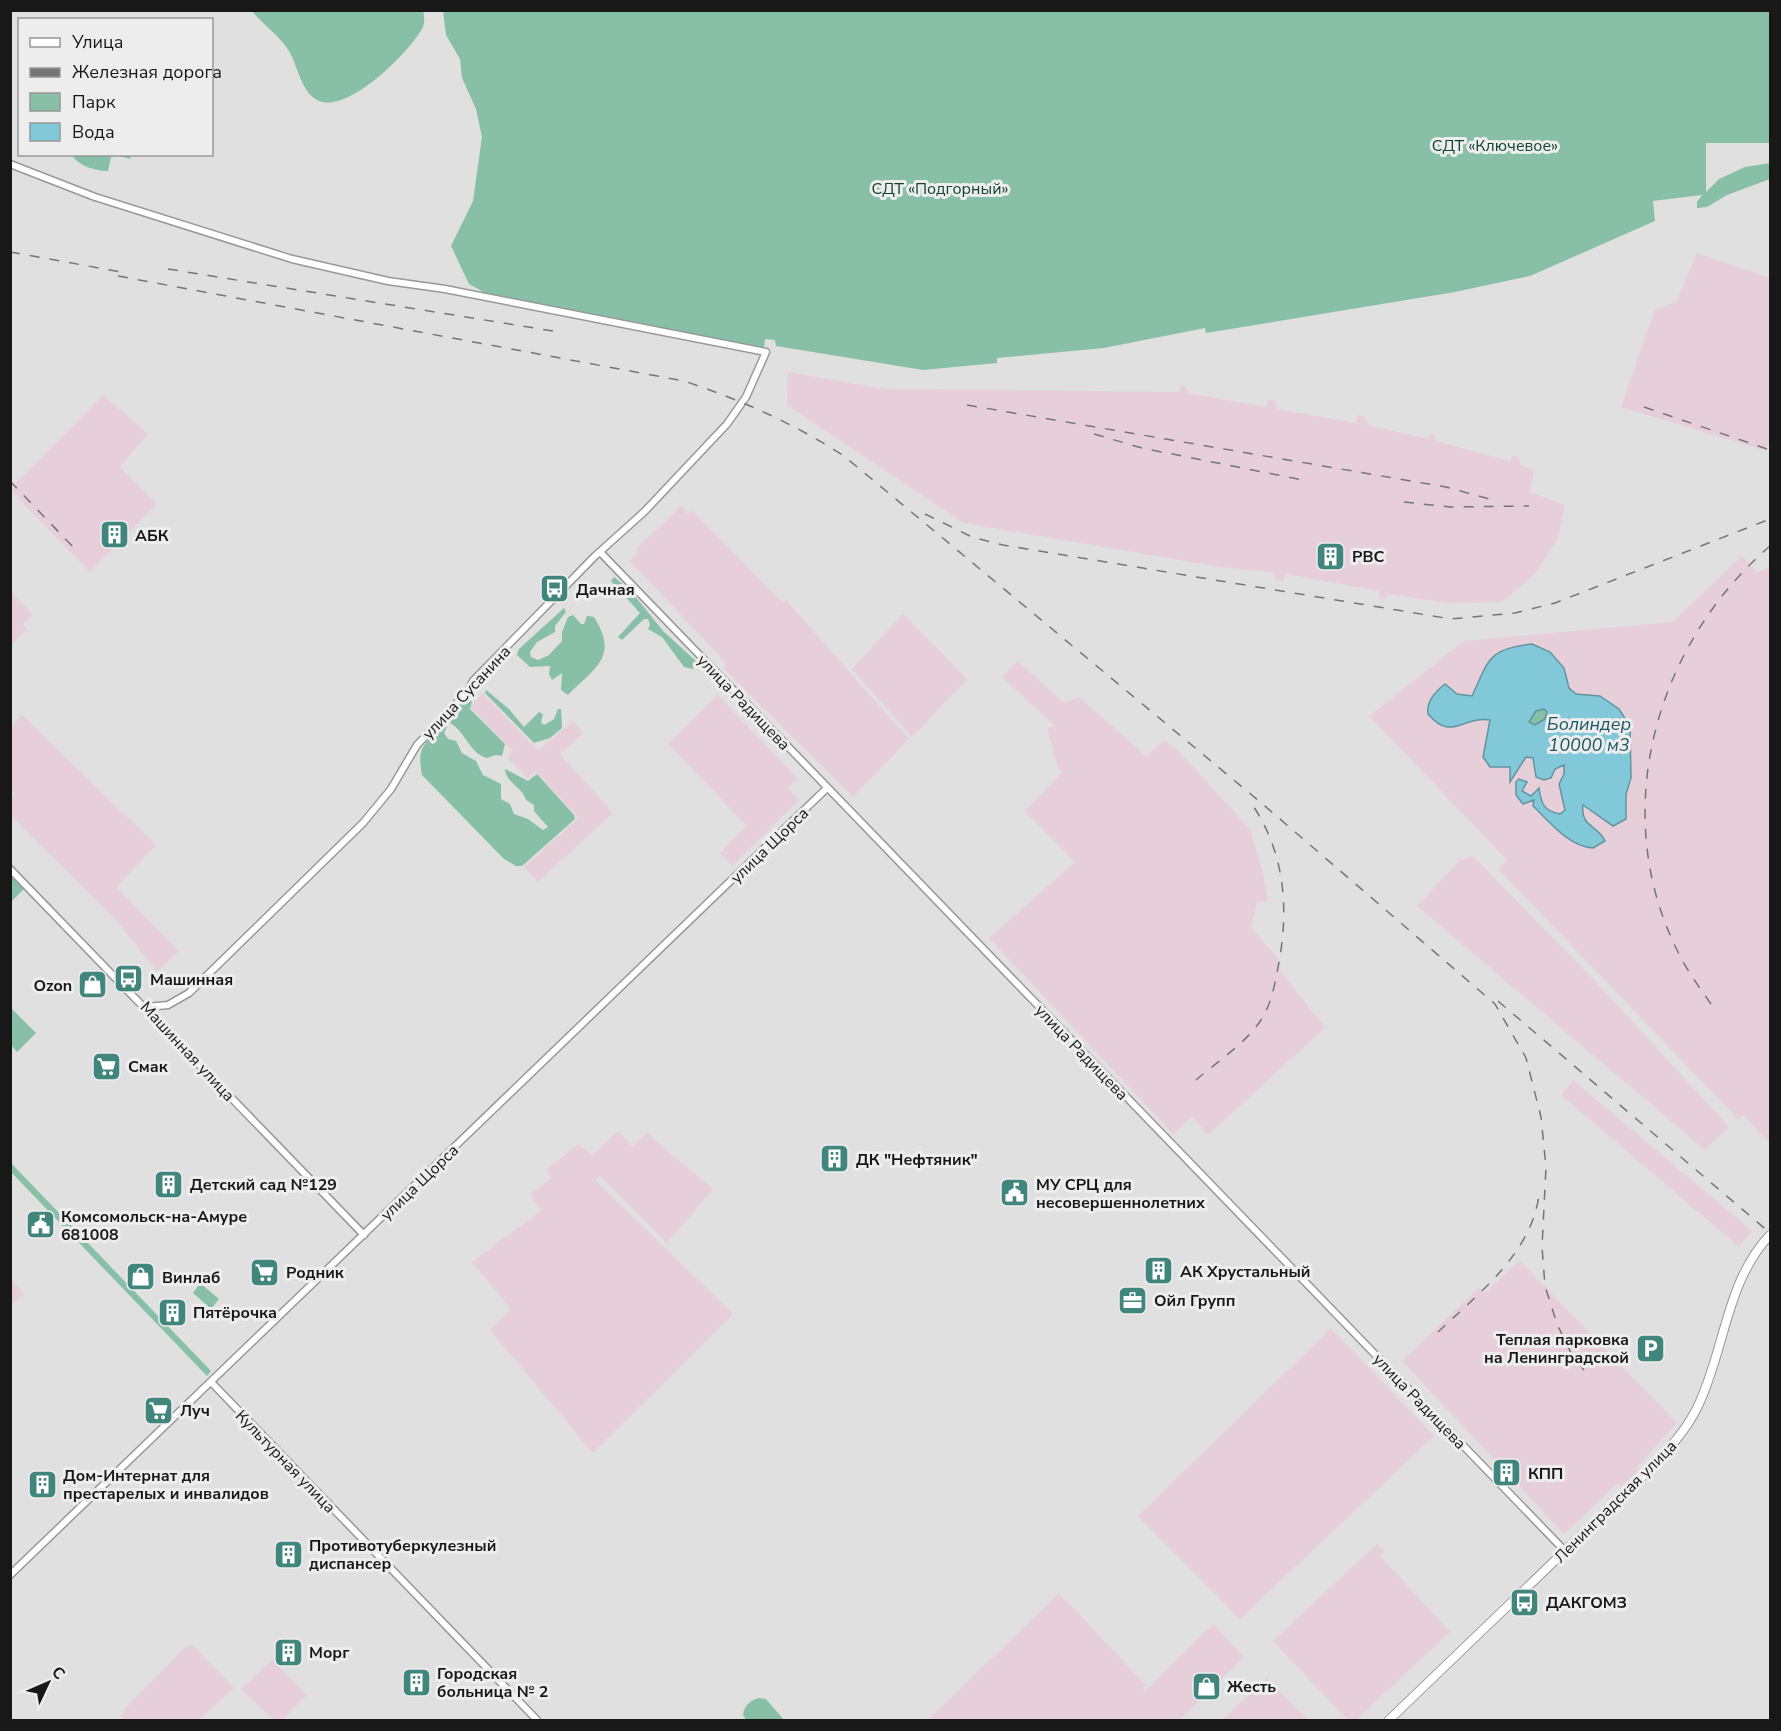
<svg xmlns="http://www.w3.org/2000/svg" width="1781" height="1731" font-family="'Nunito Sans',sans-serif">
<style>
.industrial{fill:#e7cfd9}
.green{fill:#88c0a7}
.water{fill:#81c9d8;stroke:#62949e;stroke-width:1.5;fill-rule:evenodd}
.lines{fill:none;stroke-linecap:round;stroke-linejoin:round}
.tertiary-casing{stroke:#989899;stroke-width:9}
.secondary-casing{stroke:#989899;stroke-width:10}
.tertiary{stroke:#fff;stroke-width:6}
.secondary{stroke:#fff;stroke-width:8}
.rail{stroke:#757575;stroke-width:1.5;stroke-dasharray:10 10;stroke-linecap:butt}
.labels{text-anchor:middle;stroke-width:6;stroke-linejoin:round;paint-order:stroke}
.park-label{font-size:16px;fill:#104331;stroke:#ededee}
.poi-label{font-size:16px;font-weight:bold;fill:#181818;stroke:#ededee;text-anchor:start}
.street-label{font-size:16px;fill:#181818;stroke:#ededee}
.water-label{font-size:18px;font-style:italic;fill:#1b5762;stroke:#ededee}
</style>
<rect width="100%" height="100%" fill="#e0e0e1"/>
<g class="industrial">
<polygon points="1697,253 1770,278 1770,439 1766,451 1621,407 1655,309 1676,302"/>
<polygon points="788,372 885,389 1179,392 1180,386 1186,386 1187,393 1266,407 1269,400 1275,400 1277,409 1355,423 1358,415 1365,417 1367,425 1429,439 1431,434 1435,435 1436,441 1510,461 1513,455 1519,457 1520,464 1534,471 1530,492 1565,505 1558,538 1536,573 1502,602 1448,603 1388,594 1386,599 1380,598 1379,591 1297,576 1286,574 1283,581 1276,580 1273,572 1220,567 963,523 787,405"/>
<polygon points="103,395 148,434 120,467 157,504 90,572 11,491 11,488"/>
<polygon points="681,506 688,514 692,510 779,599 783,602 786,600 909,739 853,797 723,668 726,663 630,561 639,552 636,549"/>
<polygon points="1742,556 1757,572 1770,567 1770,1144 1743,1115 1738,1119 1498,869 1507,860 1369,716 1464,641 1672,622"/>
<polygon points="11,592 33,615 23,624 27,629 11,645"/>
<polygon points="903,614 967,679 912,737 852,669"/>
<polygon points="1018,661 1064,703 1079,697 1146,756 1165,740 1181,754 1250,829 1263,873 1268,902 1257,902 1251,928 1281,962 1280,970 1325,1028 1208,1135 1192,1117 1173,1134 989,938 1075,862 1025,811 1062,772 1058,768 1047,728 1054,726 1053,724 1002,677"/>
<polygon points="483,693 538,750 573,721 583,733 560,754 613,813 538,882 524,867 578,818 536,771 528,779 507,757 513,751 470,707"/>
<polygon points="718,695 798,779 788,788 799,800 732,866 720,853 747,826 668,744"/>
<polygon points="22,715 156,845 116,887 179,951 157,972 117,921 11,816 11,797 14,793 11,789 11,726"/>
<polygon points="1473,856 1596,982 1729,1127 1705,1150 1417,906 1460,860"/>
<polygon points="1573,1080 1752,1231 1739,1247 1561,1095"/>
<polygon points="618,1131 632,1146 647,1133 713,1189 667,1243 600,1176 595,1180 733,1314 593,1453 490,1330 511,1309 472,1262 542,1210 530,1195 551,1178 546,1170 578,1144 593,1155"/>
<polygon points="1519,1260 1677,1423 1637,1467 1639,1470 1621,1487 1617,1484 1564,1534 1402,1361 1479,1288 1485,1293"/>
<polygon points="11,1280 24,1294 11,1306"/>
<polygon points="1331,1328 1434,1436 1240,1619 1138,1516"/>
<polygon points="1377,1544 1384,1552 1380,1556 1450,1632 1356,1720 1348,1720 1273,1641"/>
<polygon points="1059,1593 1146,1685 1143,1689 1145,1691 1213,1624 1244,1657 1180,1720 928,1720"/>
<polygon points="193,1646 234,1688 199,1720 125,1720 121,1716 124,1710 185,1647"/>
<polygon points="272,1660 307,1695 282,1720 273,1720 241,1689"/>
<polygon points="1267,1678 1308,1720 1222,1720"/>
</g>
<g class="green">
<path d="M 423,10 C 425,18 425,26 420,32 C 406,55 348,113 319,101 C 301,93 298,66 289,51 C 280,36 263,25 252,11 Z"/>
<polygon points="443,11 1770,11 1770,138 1769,143 1706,143 1706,192 1719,179 1745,167 1770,163 1770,179 1727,195 1707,207 1697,208 1697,202 1702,195 1653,201 1655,221 1530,276 1455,292 1206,333 1205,328 1104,348 997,358 997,363 923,370 776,346 775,340 765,339 764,348 487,294 469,284 451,246 473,201 482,137 476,109 462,78 460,59 446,35"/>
<path d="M 129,154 L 131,159 L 119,156 L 111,157 L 108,171 C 96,171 78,166 72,155 Z"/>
<polygon points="614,577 629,589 664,632 696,661 693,669 684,667 662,637 648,629 650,625 648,619 644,619 622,640 618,637 640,613 611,581"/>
<path d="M 564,608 L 566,612 L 555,626 L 555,632 L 537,642 L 530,652 L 531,657 L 538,660 L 549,655 L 562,641 L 562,632 L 568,617 L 573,615 L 581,624 L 584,624 L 587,616 L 594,617 C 619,657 596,667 568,695 L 561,690 L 562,673 L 552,680 L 549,674 L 550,666 L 530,667 L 517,655 L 519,649 Z"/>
<polygon points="486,690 509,709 524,727 539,712 543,714 541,722 544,725 554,719 558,709 561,709 562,728 550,738 534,743 485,693"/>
<path d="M 467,698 L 472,702 L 470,709 L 505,744 L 502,756 L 496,755 L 487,758 C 469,753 466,732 450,723 L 452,712 Z"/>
<polygon points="1544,709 1547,712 1545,719 1535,725 1529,722 1536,711"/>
<path d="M 442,724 L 447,727 L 444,733 L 448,739 L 456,741 L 462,753 L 476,761 L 483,775 L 501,784 L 501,799 L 510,804 L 514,814 L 528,819 L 543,830 L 548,827 L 534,811 L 534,805 L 526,800 C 523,788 505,782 505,769 L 528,781 L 537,774 L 574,815 L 575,819 L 522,866 L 516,866 L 504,859 L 422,775 C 416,743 427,745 442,724 Z"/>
<polygon points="11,874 24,889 11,902"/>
<polygon points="10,1007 36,1033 17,1052 11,1045"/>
<polygon points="11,1163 211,1371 207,1376 11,1172"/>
<polygon points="200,1283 219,1299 211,1309 193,1293"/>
<path d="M 759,1698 L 766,1699 L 784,1720 L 746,1720 L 743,1715 C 744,1706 750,1700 759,1698 Z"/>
</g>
<path class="water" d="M 1532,644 L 1550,652 L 1564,668 L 1569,688 L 1576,694 L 1600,696 L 1619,709 L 1630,726 L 1631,778 L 1626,794 L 1626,819 L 1613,826 L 1583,805 C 1580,827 1598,825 1605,841 L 1593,848 C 1568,846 1550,822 1533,806 L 1534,800 L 1523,804 L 1516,795 L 1516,782 L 1519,779 L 1527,782 L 1522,791 L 1531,796 L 1539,788 C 1541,804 1544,811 1560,814 L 1565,810 L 1559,784 L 1564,774 L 1564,765 L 1555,769 L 1551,778 L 1544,780 L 1536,777 L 1533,758 L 1526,757 L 1510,782 L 1510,767 L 1490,767 L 1483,757 L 1490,720 C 1461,716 1452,742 1428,714 C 1426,702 1436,691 1445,684 L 1457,694 L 1472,696 C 1489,660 1487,649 1532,644 ZM 1544,709 L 1547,712 L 1545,719 L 1535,725 L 1529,722 L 1536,711 Z"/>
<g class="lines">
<defs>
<g id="tertiary">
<polyline points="10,164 95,197 292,259 388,281 445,289 766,352 746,397 727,424 644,512 595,556 473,681 468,691 417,745 391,789 363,823 189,993 168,1005 147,1007"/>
<polyline points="600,552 1565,1551"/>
<polyline points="10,869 364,1235"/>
<polyline points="211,1382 537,1720"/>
<polyline points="10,1575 827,788"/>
</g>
<path id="secondary" d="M 1389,1720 L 1645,1474 C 1665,1453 1685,1433 1698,1406 C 1725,1350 1726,1281 1770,1235"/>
</defs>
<use href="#tertiary" class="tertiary-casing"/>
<use href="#secondary" class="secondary-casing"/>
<use href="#tertiary" class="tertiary"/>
<use href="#secondary" class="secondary"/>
<g class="rail">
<polyline points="10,252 127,273"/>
<polyline points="168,269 553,331"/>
<path d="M 118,276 L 684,381 C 741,400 793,423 844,456 L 1259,801 L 1495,1004 L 1526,1058 L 1541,1117 L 1546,1167 L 1542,1247 L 1545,1286 L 1557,1324 L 1571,1353 L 1587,1374"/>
<polyline points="967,405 1446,487 1493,500"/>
<polyline points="1644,407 1770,450"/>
<polyline points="1094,434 1142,448 1308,481"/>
<polyline points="10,481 74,548"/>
<polyline points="1404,502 1450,507 1529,506"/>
<polyline points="925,514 972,537 1003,545 1451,619 1515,613 1555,603 1770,519"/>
<polyline points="1498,1001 1770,1233"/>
<path d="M 1711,1004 C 1699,987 1686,969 1677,950 C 1608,811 1656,644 1770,546"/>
<path d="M 1196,1080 C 1217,1062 1246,1043 1261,1020 C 1270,1006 1274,989 1277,972 C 1290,912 1286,851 1249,800"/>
<path d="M 1438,1332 C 1478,1294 1531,1254 1539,1195"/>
</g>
</g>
<defs>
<symbol id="building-square" viewBox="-11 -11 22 22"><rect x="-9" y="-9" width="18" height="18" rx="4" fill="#40867d" stroke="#ededee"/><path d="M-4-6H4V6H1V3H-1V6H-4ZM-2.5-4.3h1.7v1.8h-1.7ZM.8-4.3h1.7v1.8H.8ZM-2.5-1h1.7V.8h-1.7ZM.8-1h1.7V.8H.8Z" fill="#fff"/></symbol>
<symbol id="bus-square" viewBox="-11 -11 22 22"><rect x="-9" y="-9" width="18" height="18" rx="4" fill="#40867d" stroke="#ededee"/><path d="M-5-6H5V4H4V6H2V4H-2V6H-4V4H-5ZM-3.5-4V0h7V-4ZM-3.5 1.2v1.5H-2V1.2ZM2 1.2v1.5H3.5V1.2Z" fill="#fff"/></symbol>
<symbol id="shop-square" viewBox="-11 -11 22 22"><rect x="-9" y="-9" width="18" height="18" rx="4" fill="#40867d" stroke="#ededee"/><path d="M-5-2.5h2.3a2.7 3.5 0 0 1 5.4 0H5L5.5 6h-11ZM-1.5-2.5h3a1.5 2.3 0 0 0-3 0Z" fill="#fff"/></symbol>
<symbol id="supermarket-square" viewBox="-11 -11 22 22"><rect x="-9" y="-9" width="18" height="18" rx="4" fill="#40867d" stroke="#ededee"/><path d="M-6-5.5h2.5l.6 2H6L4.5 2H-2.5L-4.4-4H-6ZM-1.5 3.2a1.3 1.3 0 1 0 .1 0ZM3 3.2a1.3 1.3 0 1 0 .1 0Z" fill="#fff"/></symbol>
<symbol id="civic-square" viewBox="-11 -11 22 22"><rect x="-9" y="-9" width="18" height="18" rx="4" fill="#40867d" stroke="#ededee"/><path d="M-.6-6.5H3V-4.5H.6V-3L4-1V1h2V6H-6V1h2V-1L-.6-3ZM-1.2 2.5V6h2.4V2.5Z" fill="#fff"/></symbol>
<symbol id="office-square" viewBox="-11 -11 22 22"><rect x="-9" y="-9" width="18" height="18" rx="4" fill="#40867d" stroke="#ededee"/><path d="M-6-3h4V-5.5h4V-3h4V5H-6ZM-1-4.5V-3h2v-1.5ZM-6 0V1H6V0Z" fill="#fff"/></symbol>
<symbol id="parking-square" viewBox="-11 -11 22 22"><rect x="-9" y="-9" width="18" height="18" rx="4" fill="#40867d" stroke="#ededee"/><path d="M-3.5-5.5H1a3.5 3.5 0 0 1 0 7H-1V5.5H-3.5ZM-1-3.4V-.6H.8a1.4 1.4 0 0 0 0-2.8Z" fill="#fff"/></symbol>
</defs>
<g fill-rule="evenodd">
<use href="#building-square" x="98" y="518" width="33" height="33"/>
<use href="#building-square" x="1314" y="540" width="33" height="33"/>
<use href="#bus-square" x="538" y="572" width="33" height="33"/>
<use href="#bus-square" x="112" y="962" width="33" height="33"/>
<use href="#shop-square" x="76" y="968" width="33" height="33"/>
<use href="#supermarket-square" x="90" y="1050" width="33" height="33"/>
<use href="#building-square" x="818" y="1142" width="33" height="33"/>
<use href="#building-square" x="152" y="1168" width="33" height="33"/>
<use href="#civic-square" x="998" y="1176" width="33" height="33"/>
<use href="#civic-square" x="24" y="1208" width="33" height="33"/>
<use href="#building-square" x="1142" y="1254" width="33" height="33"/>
<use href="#supermarket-square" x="248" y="1256" width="33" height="33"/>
<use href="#shop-square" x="124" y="1260" width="33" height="33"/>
<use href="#office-square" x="1116" y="1284" width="33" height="33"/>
<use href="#building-square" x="156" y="1296" width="33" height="33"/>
<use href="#parking-square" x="1634" y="1332" width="33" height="33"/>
<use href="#supermarket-square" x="142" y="1394" width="33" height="33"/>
<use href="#building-square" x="1490" y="1456" width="33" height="33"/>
<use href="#building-square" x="26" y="1468" width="33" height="33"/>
<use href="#building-square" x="272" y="1538" width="33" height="33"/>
<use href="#bus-square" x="1508" y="1586" width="33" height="33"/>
<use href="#building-square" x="272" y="1636" width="33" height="33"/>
<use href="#building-square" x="400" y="1666" width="33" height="33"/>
<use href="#shop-square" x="1190" y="1670" width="33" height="33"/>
</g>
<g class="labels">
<g class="park-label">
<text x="1495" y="151">СДТ «Ключевое»</text>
<text x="940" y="194">СДТ «Подгорный»</text>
</g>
<g class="poi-label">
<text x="135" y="541">АБК</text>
<text x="1352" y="562">РВС</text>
<text x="576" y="595">Дачная</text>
<text x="150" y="985">Машинная</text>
<text x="72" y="991" text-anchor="end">Ozon</text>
<text x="128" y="1072">Смак</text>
<text x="856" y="1165">ДК "Нефтяник"</text>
<text x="190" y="1190">Детский сад №129</text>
<text x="1036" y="1190">МУ СРЦ для<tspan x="1036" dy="18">несовершеннолетних</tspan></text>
<text x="61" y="1222">Комсомольск-на-Амуре<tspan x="61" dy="18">681008</tspan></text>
<text x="1180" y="1277">АК Хрустальный</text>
<text x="286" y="1278">Родник</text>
<text x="162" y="1283">Винлаб</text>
<text x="1154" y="1306">Ойл Групп</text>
<text x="193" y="1318">Пятёрочка</text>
<text x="1629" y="1345" text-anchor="end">Теплая парковка<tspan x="1629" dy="18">на Ленинградской</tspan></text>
<text x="180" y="1416">Луч</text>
<text x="1528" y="1479">КПП</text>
<text x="63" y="1481">Дом-Интернат для<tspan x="63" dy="18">престарелых и инвалидов</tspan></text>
<text x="309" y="1551">Противотуберкулезный<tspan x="309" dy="18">диспансер</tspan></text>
<text x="1546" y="1608">ДАКГОМЗ</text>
<text x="309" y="1658">Морг</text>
<text x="437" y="1679">Городская<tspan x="437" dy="18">больница № 2</tspan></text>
<text x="1227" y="1692">Жесть</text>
</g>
<g class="street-label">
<text transform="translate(466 692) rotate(-47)" y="6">улица Сусанина</text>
<text transform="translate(744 702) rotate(46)" y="6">улица Радищева</text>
<text transform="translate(769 845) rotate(-44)" y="6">улица Щорса</text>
<text transform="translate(188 1051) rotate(47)" y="6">Машинная улица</text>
<text transform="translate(1082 1052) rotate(46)" y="6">улица Радищева</text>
<text transform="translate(419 1182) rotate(-44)" y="6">улица Щорса</text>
<text transform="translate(1420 1401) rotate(46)" y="6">улица Радищева</text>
<text transform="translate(286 1461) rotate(46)" y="6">Культурная улица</text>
<text transform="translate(1615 1501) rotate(-45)" y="6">Ленинградская улица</text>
</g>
<g class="water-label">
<text x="1589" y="730">Болиндер<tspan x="1589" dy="21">10000 м3</tspan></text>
</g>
</g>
<rect width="1781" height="1731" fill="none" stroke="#181818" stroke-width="24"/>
<rect x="18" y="18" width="195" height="138" fill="#ededee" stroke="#989898" stroke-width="1.5"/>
<rect x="30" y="38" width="30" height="9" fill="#ffffff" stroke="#989898" stroke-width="1.5"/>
<text x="72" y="48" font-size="18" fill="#181818">Улица</text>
<rect x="30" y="68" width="30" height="9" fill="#757575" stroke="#989898" stroke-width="1.5"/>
<text x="72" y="78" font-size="18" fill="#181818">Железная дорога</text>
<rect x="30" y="93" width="30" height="18" fill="#88c0a7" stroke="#989898" stroke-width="1.5"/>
<text x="72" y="108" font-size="18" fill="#181818">Парк</text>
<rect x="30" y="123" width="30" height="18" fill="#81c9d8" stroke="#989898" stroke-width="1.5"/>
<text x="72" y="138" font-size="18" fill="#181818">Вода</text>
<g transform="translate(48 1683) rotate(46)" stroke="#ededee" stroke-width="4.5" paint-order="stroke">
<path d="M0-4.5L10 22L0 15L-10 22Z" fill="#181818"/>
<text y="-9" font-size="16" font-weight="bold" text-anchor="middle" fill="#181818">С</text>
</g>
</svg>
